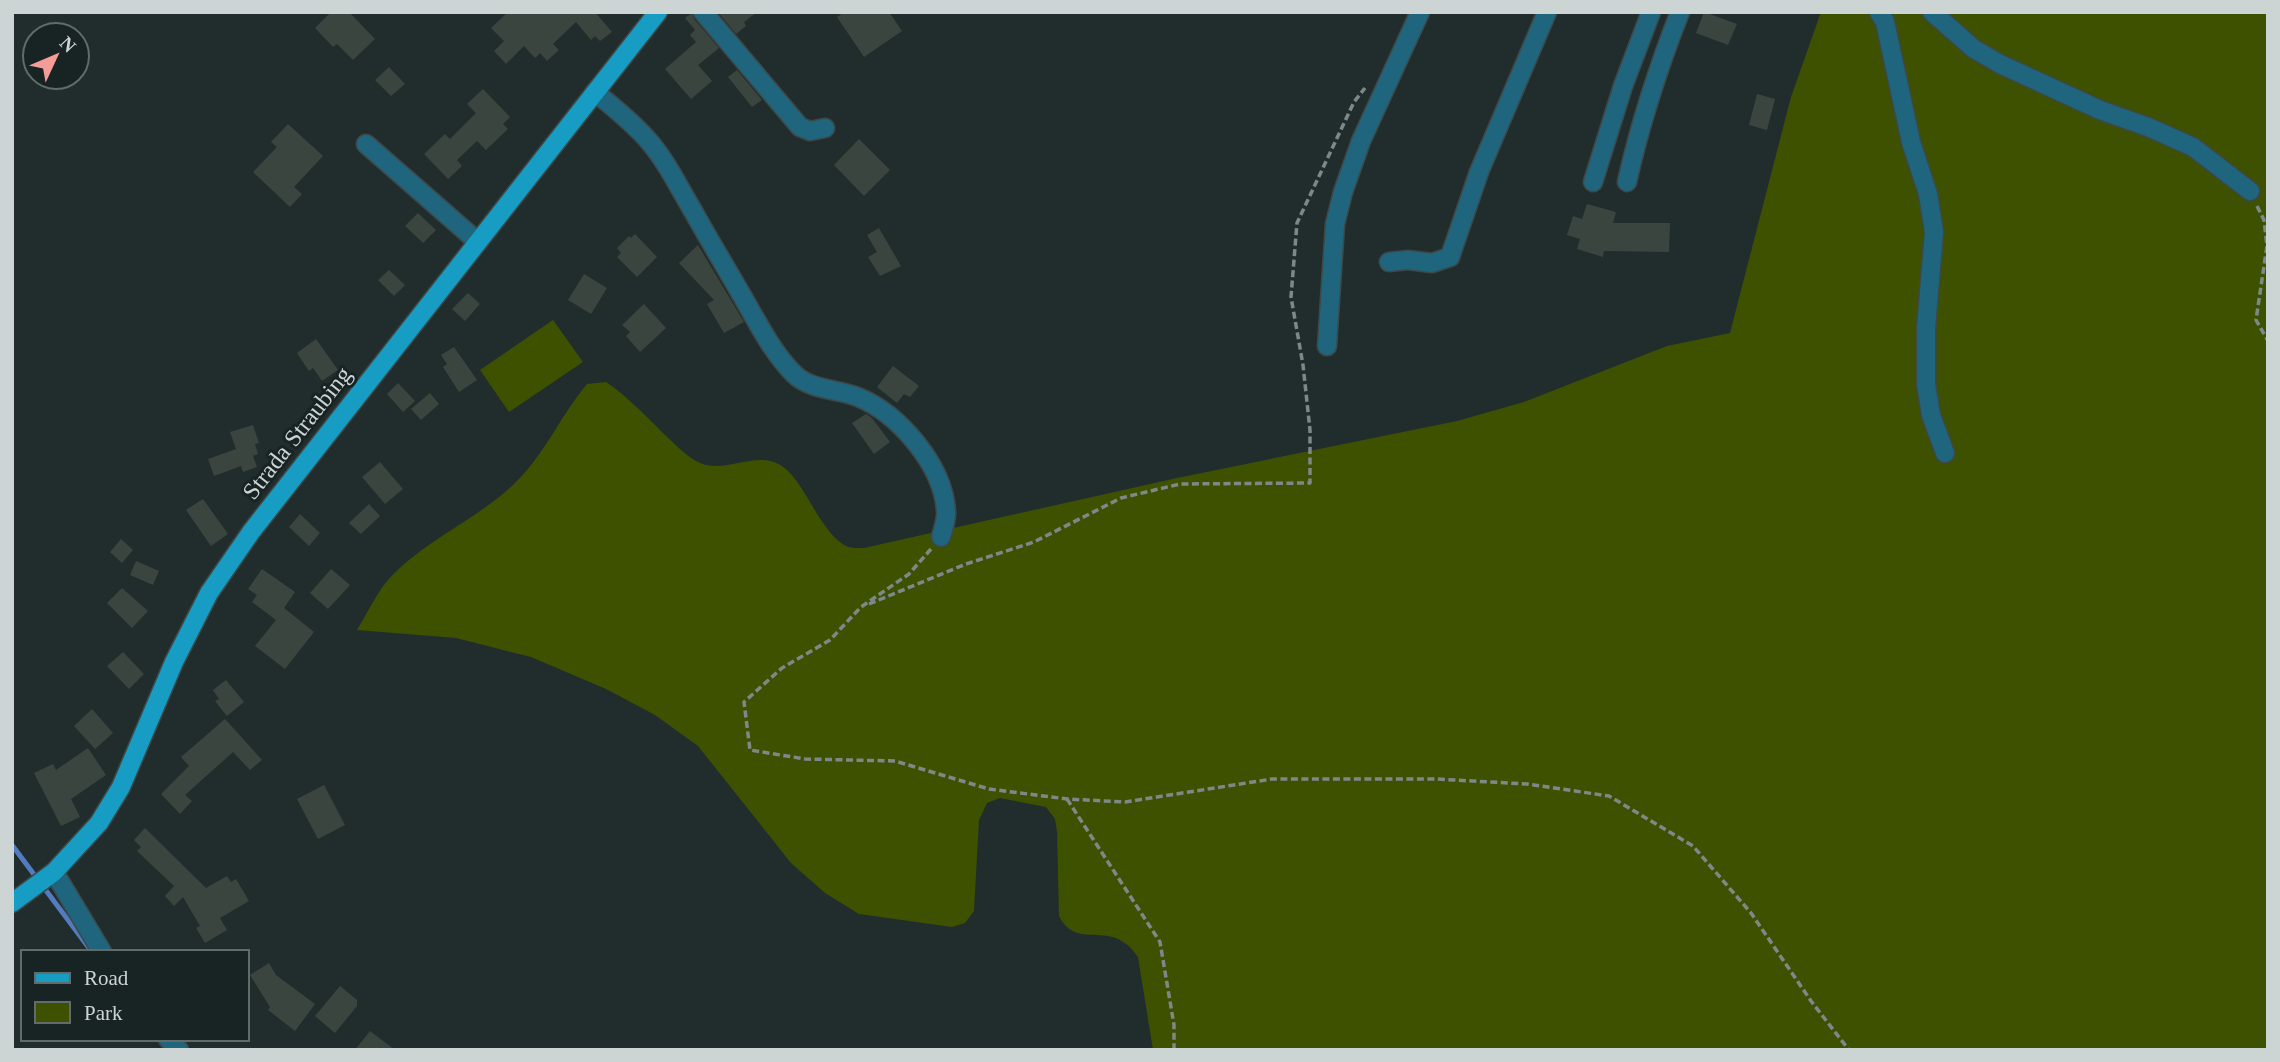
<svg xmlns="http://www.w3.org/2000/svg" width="2280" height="1062" font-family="Georgia,serif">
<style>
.green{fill:#3e5100}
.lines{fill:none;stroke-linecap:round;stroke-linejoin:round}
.stream{stroke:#527cbf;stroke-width:5}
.building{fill:#3b453f}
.minor-casing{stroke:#3d4848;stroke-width:21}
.major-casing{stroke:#3d4848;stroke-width:21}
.path{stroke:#7f8888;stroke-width:3.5;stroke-dasharray:7 3.5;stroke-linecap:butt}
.minor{stroke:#1f657e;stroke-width:18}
.major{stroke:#179cc4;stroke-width:18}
.labels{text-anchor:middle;stroke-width:6;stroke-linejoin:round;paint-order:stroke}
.street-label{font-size:24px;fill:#cdd5d4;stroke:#182423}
</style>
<rect width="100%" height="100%" fill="#212d2d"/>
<g class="green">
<path d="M 1821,12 L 2268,12 L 2268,1050 L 1153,1050 L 1138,957 C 1111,916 1078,953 1059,916 L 1057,831 L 1055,819 L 1046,807 L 1000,798 L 987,803 L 979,820 L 974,911 L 965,923 L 952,927 L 859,914 L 825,893 L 791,863 L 698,746 L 655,715 L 606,689 L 531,657 L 456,638 L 357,630 C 367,614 376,594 388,580 C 424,540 477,520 515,483 C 545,454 561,415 587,384 L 606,382 C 628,397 647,417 666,436 C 676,445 687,457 700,463 C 729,475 761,445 788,471 C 808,490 822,535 848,547 C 852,548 859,548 864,548 L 1177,478 L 1457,421 L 1524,402 L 1667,346 L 1730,333 L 1791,97 Z"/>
<polygon points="553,320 583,362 509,412 480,370"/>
</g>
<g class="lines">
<polyline class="stream" points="12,845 92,952"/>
</g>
<g class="building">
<polygon points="331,12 349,12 375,39 353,60 337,44 333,47 315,28"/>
<polygon points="508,12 595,12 612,32 600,41 595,36 591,40 576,22 553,44 559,50 547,61 540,53 535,58 524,46 506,64 494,51 504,41 491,28"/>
<polygon points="718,12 757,12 744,22 746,26 736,34"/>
<polygon points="845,12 889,12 902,31 864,57 837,17"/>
<polygon points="1704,12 1737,24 1728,45 1696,33"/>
<polygon points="692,13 694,19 719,48 698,65 712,81 691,99 665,69 696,42 690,35 695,30 685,18"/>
<polygon points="389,67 405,84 391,96 375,80"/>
<polygon points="737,70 762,100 752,107 728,77"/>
<polygon points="483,89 510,117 503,124 508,129 486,150 477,141 457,160 462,166 448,179 424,154 445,134 450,139 476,113 467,104"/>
<polygon points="1757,94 1775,99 1767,130 1749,125"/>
<polygon points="288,124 323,156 294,187 302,194 290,207 253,172 277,147 271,142"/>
<polygon points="859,139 890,170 864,196 834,165"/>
<polygon points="1587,204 1616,212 1613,223 1670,223 1669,252 1604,251 1603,257 1577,249 1580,239 1567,235 1573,216 1582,219"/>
<polygon points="418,213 436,230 423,243 405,226"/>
<polygon points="879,228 901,266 880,276 868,257 877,252 867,235"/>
<polygon points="635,234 657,257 637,277 617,257 621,253 617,248 629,236 631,238"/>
<polygon points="698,245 744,322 724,333 707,304 714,300 679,263"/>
<polygon points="389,270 405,285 394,296 378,280"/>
<polygon points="584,274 607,288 591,314 568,300"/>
<polygon points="468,293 480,304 465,321 452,309"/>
<polygon points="644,304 666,328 640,352 626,336 630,332 622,325"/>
<polygon points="316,339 338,370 322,381 313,368 309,371 297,353"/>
<polygon points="454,347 477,380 459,392 443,367 447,364 441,355"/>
<polygon points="893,366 919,386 910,397 904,394 897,403 877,387"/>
<polygon points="398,383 415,401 403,412 387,394"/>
<polygon points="430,393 439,404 421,420 411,409"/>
<polygon points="866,414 872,418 890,442 874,454 852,423"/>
<polygon points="253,425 259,443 255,444 258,454 253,456 257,467 243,472 241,466 214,476 208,459 236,449 230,432"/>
<polygon points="380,462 403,489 385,504 362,477"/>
<polygon points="203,499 228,534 211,546 186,510"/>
<polygon points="369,504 380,516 361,534 349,523"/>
<polygon points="300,514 320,533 309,546 289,527"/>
<polygon points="121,539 133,550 122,563 110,552"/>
<polygon points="136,561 159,571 153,585 130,575"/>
<polygon points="262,569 295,592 284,608 314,632 285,669 255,646 276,620 252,602 257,595 248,589"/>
<polygon points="331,569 350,585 328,609 310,593"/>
<polygon points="122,588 148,611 132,628 107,603"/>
<polygon points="123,652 144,674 129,689 107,666"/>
<polygon points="226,680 244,702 227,716 215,701 219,699 213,690"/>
<polygon points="92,709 113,733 95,749 74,726"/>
<polygon points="225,719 262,760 250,770 233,752 185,795 192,801 180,814 161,794 189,766 181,757"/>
<polygon points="88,748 106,775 71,799 80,817 61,826 34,773 53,764 56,770"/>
<polygon points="324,785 345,825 318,839 297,799"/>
<polygon points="145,828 206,888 227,876 231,882 236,879 249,901 220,918 227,930 205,943 196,928 200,926 183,897 174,906 165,896 174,886 137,851 141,847 134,840"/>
<polygon points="269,963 276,975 315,1004 295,1031 268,1010 270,1007 250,975"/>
<polygon points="340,986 357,1000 357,1006 335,1033 315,1016"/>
<polygon points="370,1031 395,1050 355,1050"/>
</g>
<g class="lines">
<defs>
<g id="minor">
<polyline points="703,12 800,127 810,131 825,128"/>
<polyline points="1879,12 1885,22 1911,142 1928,194 1934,232 1926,328 1926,384 1931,415 1945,453"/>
<polyline points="1932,12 1974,49 2000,64 2100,110 2148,127 2193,147 2250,191"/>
<path d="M 595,92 C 613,107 631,121 647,139 C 666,160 678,186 693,211 C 708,238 725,266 741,294 C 757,321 771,351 794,374 C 810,390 838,389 858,397 C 899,414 943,465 946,511 C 947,519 943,529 941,537"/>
<polyline points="366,144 478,242"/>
<polyline points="1593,182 1623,86 1651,12"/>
<path d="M 1627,182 C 1640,124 1658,68 1680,12"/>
<polyline points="1389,262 1408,260 1432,263 1450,257 1479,172 1547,12"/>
<polyline points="1327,346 1335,224 1343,192 1361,141 1420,12"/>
<polyline points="54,872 102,952"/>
<polyline points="168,1039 179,1050"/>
</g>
<polyline id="major" points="12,903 54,872 99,823 121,787 174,662 209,593 251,532 658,12"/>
</defs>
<use href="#minor" class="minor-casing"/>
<use href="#major" class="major-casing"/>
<g class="path">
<polyline points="2257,206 2264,220 2267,246 2256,320 2268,341"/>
<polyline points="931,549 909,574 861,607 830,640 782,668 744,702 750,750 805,759 895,761 989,789 1067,799 1125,802 1272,779 1436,779 1527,784 1609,796 1693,846 1751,913 1811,1001 1849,1050"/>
<polyline points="869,604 966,564 1034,542 1121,498 1180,484 1310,483 1310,430 1303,365 1291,297 1297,223 1354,102 1365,88"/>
<polyline points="1067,799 1160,942 1174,1025 1174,1050"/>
</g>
<use href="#minor" class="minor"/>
<use href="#major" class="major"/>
</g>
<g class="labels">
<g class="street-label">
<text transform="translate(297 433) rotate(-52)" y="8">Strada Straubing</text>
</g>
</g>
<rect width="2280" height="1062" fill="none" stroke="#cdd5d4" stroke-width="28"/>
<rect x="21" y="950" width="228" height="91" fill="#182423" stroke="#606b6a" stroke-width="2"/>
<rect x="35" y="973" width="35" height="10" fill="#179cc4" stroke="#606b6a" stroke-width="2"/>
<text x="84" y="985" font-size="21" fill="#cdd5d4">Road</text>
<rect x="35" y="1002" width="35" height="21" fill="#3e5100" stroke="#606b6a" stroke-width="2"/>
<text x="84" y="1020" font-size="21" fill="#cdd5d4">Park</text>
<g transform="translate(56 56) rotate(46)"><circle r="33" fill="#182423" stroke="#606b6a" stroke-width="2"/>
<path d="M0-5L12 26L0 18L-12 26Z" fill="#f59b98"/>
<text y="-10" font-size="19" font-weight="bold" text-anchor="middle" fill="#cdd5d4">N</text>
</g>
</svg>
